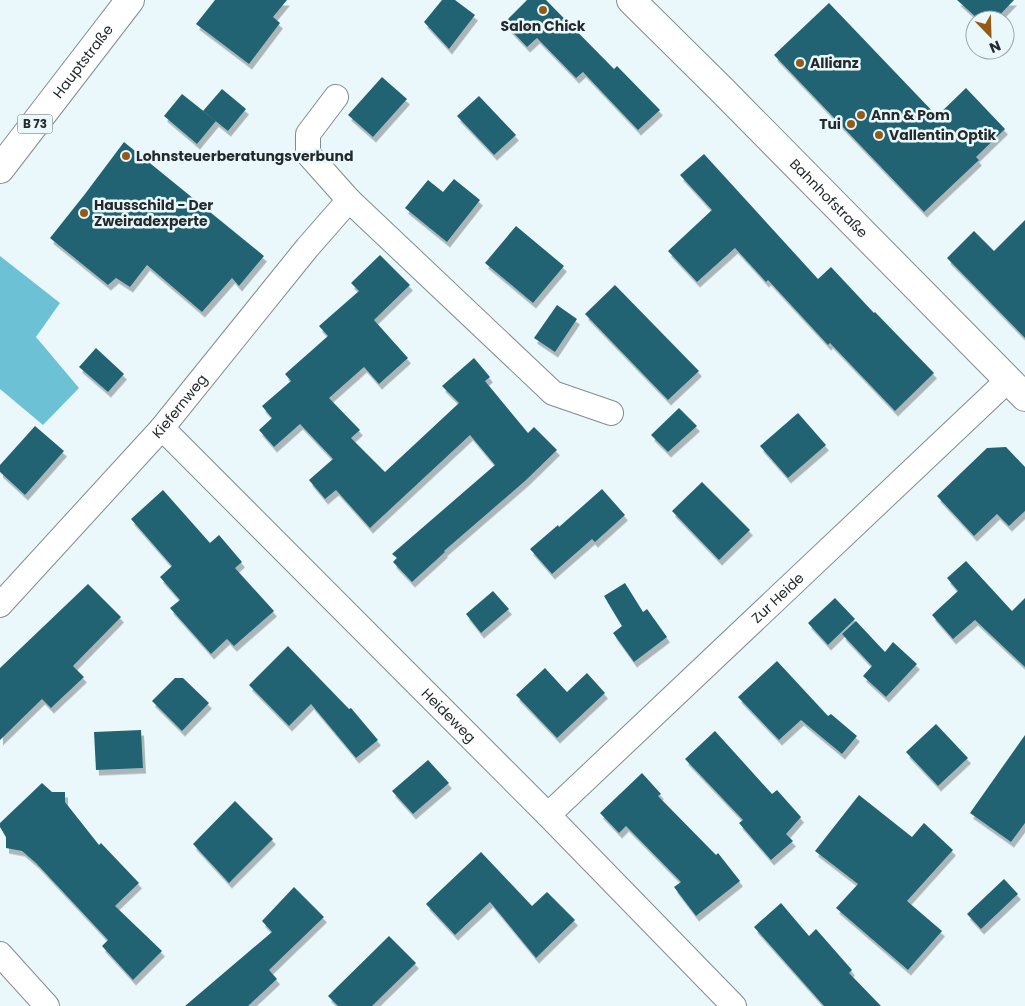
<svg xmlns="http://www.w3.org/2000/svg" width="1025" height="1006" font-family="Poppins,sans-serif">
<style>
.forest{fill:#6dc1d5}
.building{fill:#226473;filter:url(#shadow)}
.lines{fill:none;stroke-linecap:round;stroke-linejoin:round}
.minor-casing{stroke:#808c90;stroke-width:26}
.tertiary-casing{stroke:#808c90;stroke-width:30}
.primary-casing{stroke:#808c90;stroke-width:30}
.minor{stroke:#fff;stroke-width:24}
.tertiary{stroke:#fff;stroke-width:28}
.primary{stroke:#fff;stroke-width:28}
.poi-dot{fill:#935b16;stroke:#eaf8fc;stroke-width:2}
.labels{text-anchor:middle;stroke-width:5;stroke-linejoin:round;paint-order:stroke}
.shield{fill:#eaf8fc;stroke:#5f686a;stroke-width:1}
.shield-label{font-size:12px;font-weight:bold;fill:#242a2b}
.poi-label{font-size:14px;font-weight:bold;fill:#242a2b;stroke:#eaf8fc;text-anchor:start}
.street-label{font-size:14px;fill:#242a2b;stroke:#eaf8fc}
</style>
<defs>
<filter id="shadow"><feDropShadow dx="3" dy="5.5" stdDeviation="0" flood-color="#0004"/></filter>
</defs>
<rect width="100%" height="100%" fill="#eaf8fc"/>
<polygon class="forest" points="0,256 60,303 36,337 79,388 43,425 0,389"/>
<g class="building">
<polygon points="215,0 287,0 273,17 280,23 249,64 196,24"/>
<polygon points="442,0 455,0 475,15 449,49 424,22"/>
<polygon points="527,0 546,0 614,69 617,66 660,110 638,130 583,72 576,78 537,38 527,47 504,23"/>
<polygon points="957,0 1014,0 995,20 979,20"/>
<polygon points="829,3 937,116 966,88 1005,129 976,157 979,160 924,212 774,55"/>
<polygon points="382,77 407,99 373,137 348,115"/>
<polygon points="222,89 246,109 228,131 203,111"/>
<polygon points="182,94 216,121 197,144 164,116"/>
<polygon points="479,96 516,135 494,155 457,116"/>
<polygon points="124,142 264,256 239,286 232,278 202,312 147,265 130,287 116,278 108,285 50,238 85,194"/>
<polygon points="704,154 818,279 831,267 874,313 875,312 934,373 895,411 830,343 828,345 768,280 766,282 735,248 697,282 668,251 712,210 680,175"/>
<polygon points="454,179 480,200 447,242 405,208 428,180 443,192"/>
<polygon points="1025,220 1025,338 947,258 974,231 994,251"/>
<polygon points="516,226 564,266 533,303 485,263"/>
<polygon points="380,255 410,285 374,320 408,358 379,384 364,367 329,398 360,430 351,438 385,472 459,403 442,386 474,358 490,377 485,381 528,433 534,427 557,450 525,481 444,551 445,552 412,582 393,562 397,558 392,554 495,465 470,435 370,528 336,490 325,499 309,480 333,459 300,424 274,447 259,430 272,418 262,406 291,381 285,374 328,336 319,326 359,291 351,283"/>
<polygon points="615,285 699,371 668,400 585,314"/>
<polygon points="557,305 577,319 555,352 534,338"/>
<polygon points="96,348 124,374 108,392 79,367"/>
<polygon points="679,408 697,426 668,452 651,435"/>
<polygon points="798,413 826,445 788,478 760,446"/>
<polygon points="35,426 64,451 25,495 0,472 0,465"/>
<polygon points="1006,447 1025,467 1025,511 1009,526 997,514 974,536 937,496 987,448"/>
<polygon points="702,482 750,530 719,560 672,511"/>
<polygon points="602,489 625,515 595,542 592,539 552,574 530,549 558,525 559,527"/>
<polygon points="163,490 210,543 219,535 242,562 235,568 274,611 234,646 227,639 211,654 170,608 180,600 160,577 172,566 131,519"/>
<polygon points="966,561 1012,611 1025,598 1025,667 975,620 953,639 932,615 958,591 947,578"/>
<polygon points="625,583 643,612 647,609 667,637 634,662 613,633 622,626 604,596"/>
<polygon points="88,584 121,617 73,666 84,677 51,708 42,699 0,740 0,668"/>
<polygon points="493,591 509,609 481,633 466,614"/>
<polygon points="835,598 855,619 828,645 808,623"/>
<polygon points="856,621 885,652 893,642 917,664 886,697 863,676 872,666 842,634"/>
<polygon points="288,646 349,709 351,708 378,740 356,758 311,704 289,726 249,685"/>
<polygon points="777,661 828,716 831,714 857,736 842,754 801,720 779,740 738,697"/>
<polygon points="545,668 567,692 587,673 605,693 557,738 516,695"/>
<polygon points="175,678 183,678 209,703 182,731 152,701"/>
<polygon points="936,724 968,758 938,786 906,752"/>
<polygon points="141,730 143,768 96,770 94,732"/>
<polygon points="715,731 772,794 777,790 801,817 786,834 793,841 771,860 739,823 743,820 685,759"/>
<polygon points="1025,735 1025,823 1011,842 970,813"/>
<polygon points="428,760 449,783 413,814 392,791"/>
<polygon points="642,773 661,794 658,796 716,855 718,853 740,881 696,916 674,887 681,882 626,826 619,833 600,813"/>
<polygon points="42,783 52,792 65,792 65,802 99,845 101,843 139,883 115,906 162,951 133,980 102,946 108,940 36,863 22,851 6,848 6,837 0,827 0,823"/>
<polygon points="859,795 912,837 924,823 953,850 907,901 942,931 908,970 836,908 858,884 815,851"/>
<polygon points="235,801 273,839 229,883 193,844"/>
<polygon points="481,852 532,906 547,892 575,920 536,958 490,902 455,935 426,904"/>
<polygon points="1004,879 1018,894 981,929 967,914"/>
<polygon points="294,887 324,917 269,970 277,979 248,1006 185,1006 272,932 262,921"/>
<polygon points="781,903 809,936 816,929 852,970 849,973 881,1006 824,1006 754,927"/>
<polygon points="389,936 416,963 372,1006 338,1006 328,996"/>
</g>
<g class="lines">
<defs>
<g id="minor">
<polyline points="336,97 308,134 308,154 349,200"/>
<path id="s1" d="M 162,428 L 548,815 L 734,1006"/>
<path id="s2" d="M 0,605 L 162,428 L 307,248 L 349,200 L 553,393 L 611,413"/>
<path id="s3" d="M 548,815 L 1008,380"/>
<polyline points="0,954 47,1006"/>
</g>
<g id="tertiary">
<path id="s4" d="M 631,0 L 721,89 L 1025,397"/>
</g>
<g id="primary">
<path id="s5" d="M 0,169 L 130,0"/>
</g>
</defs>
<use href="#minor" class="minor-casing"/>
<use href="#tertiary" class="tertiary-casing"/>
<use href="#primary" class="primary-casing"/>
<use href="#minor" class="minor"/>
<use href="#tertiary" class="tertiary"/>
<use href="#primary" class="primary"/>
</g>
<g class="poi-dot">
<circle cx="543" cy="10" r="5"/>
<circle cx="800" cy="63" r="5"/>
<circle cx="861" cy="115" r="5"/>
<circle cx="851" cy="124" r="5"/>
<circle cx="879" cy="135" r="5"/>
<circle cx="126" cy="156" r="5"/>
<circle cx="84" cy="213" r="5"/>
</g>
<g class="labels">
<rect class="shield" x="17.5" y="114.5" width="35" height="19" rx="4"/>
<g class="shield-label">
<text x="35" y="128">B 73</text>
</g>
<g class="poi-label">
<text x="543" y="31" text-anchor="middle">Salon Chick</text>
<text x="810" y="68">Allianz</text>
<text x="871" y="120">Ann &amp; Pom</text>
<text x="841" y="129" text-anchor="end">Tui</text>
<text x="889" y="140">Vallentin Optik</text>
<text x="136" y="161">Lohnsteuerberatungsverbund</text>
<text x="94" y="210">Hausschild - Der<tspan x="94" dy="16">Zweiradexperte</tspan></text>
</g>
<g class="street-label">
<text dy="5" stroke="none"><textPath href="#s5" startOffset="136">Hauptstraße</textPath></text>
<text dy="5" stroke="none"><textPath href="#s4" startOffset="280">Bahnhofstraße</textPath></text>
<text dy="5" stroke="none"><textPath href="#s2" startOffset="268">Kiefernweg</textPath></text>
<text dy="5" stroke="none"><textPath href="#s3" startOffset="316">Zur Heide</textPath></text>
<text dy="5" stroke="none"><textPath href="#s1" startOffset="406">Heideweg</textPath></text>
</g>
</g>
<g transform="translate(990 35) rotate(157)"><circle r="24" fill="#eaf8fc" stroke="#9ba6a8"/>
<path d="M0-4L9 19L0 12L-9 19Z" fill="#935b16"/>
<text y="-8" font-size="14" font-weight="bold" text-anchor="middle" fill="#242a2b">N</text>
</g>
</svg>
